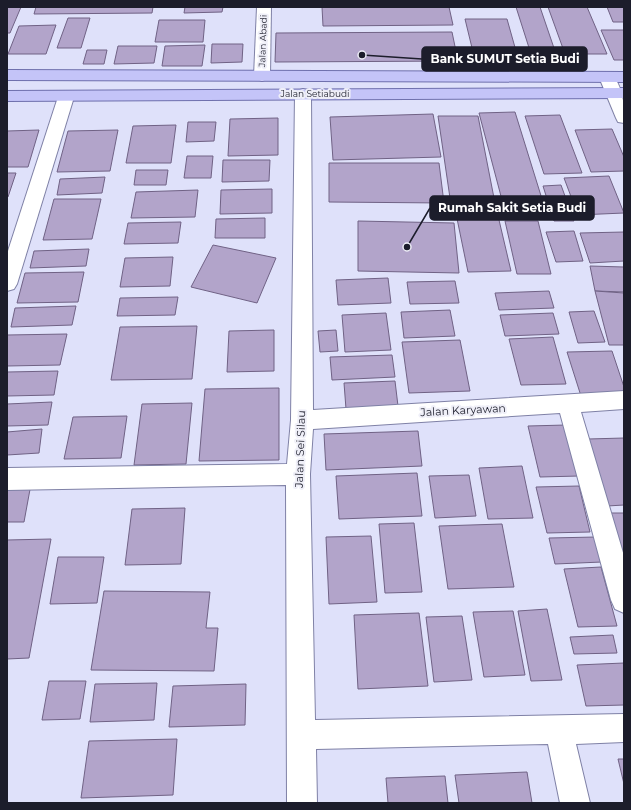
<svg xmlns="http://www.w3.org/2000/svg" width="631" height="810" font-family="Montserrat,sans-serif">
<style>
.building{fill:#b2a4ca;stroke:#706285}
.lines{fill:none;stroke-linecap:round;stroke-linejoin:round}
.minor-casing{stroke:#7f81a6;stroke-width:2}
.major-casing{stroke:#6f70ad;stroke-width:2}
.minor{fill:#fff;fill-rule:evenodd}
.major{fill:#c4c4f8;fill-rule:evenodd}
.labels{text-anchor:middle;stroke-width:4;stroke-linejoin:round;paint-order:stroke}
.far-street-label{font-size:9px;fill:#1c1d2b;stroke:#efeff8}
.street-label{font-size:11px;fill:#1c1d2b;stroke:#efeff8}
.leader{fill:none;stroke:#1c1d2b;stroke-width:1.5}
.callout-dot{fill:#1c1d2b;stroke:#efeff8;stroke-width:1.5}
.callout{fill:#1c1d2b;stroke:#1c1d2b;stroke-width:1.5}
.callout-label{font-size:12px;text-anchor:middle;font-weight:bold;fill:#fff}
</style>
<rect width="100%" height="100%" fill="#dfe1fa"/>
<g class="building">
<polygon points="7,7 21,7 10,33 7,33"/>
<polygon points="36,7 153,7 152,13 34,14"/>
<polygon points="185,7 223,7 222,12 184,13"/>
<polygon points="322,7 449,7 453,25 323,26"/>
<polygon points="516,7 540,7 556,54 531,54"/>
<polygon points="548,7 587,7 607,54 565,54"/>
<polygon points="607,7 624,7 624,22 613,22"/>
<polygon points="68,18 90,18 81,48 57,48"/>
<polygon points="465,19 507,19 516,51 473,52"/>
<polygon points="159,20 205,20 203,42 155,42"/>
<polygon points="56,25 46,54 8,54 19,26"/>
<polygon points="601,30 624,30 624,60 614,60"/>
<polygon points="452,32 458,61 275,62 276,33"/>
<polygon points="212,44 243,44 242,62 211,63"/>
<polygon points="205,45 202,66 162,66 165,46"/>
<polygon points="118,46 157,46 154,63 114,64"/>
<polygon points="87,50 107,50 104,64 83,64"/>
<polygon points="515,112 542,199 502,200 479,113"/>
<polygon points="433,114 441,157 333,160 330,117"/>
<polygon points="560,115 582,173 544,174 525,116"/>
<polygon points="438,116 478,116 494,198 450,198"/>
<polygon points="278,118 278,155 228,156 230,119"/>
<polygon points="188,122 216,122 214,141 186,142"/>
<polygon points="176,125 171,163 126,163 133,126"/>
<polygon points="612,129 624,157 624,171 591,172 575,130"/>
<polygon points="39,130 28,167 7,167 7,131"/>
<polygon points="118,130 110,171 57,172 68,131"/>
<polygon points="187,156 213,156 211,178 184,178"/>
<polygon points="223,160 270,160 269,181 222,182"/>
<polygon points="329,163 439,163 444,203 329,202"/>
<polygon points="136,170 168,170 166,185 134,185"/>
<polygon points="7,173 16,173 8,197 7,197"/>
<polygon points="609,176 624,213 578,215 564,178"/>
<polygon points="105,177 102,193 57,195 60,179"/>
<polygon points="561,185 574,221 554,221 543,186"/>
<polygon points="272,189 272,213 220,214 221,190"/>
<polygon points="198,190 195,217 131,218 136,192"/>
<polygon points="54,199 101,199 92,239 43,240"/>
<polygon points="495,203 511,271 468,272 454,204"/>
<polygon points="265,218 265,238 215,238 216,219"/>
<polygon points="358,221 454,223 459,273 358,271"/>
<polygon points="505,221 538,221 551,274 517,274"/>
<polygon points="181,222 178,243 124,244 128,223"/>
<polygon points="574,231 583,261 556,262 546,232"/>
<polygon points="624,232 624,261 590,263 580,233"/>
<polygon points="213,245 276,258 257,303 191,287"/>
<polygon points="89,249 86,266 30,268 34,251"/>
<polygon points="173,257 170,286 120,287 125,258"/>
<polygon points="590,266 624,267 624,292 595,291"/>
<polygon points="84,272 78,302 17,303 25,273"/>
<polygon points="388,278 391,303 338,305 336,280"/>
<polygon points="455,281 459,303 410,304 407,282"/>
<polygon points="549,291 554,308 499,310 495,293"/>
<polygon points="595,291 624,293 624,345 609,345"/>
<polygon points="178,297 175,315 117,316 120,298"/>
<polygon points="76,306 72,325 11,327 15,308"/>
<polygon points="450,310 455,336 404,338 401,312"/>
<polygon points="594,311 605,342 578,343 569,312"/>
<polygon points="386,313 391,350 345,352 342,315"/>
<polygon points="553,313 559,334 505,336 500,315"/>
<polygon points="197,326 192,379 111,380 120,327"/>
<polygon points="274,330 274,371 227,372 229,331"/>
<polygon points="336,330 338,351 320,352 318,331"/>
<polygon points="67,334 60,365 7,366 7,335"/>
<polygon points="553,337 566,384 521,385 509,339"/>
<polygon points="460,340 470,391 409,393 402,342"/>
<polygon points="612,351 624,387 624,394 581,396 567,352"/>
<polygon points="392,355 395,377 332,380 330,357"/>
<polygon points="58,371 54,395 7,396 7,372"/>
<polygon points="395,381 398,406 346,409 344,383"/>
<polygon points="279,388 279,460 199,461 205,389"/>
<polygon points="52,402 48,425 7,426 7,404"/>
<polygon points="192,403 186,464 134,465 142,404"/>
<polygon points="127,416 121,458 64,459 73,417"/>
<polygon points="566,425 579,476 540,477 528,426"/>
<polygon points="42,429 39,453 7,455 7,432"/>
<polygon points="418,431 422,466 326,470 324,434"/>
<polygon points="624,438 624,505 607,506 588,439"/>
<polygon points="522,466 533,518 488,519 479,468"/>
<polygon points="417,473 422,516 339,519 336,476"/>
<polygon points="469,475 476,516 435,518 429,476"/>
<polygon points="31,484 24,522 7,522 7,485"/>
<polygon points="579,486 590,532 547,533 536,487"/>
<polygon points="185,508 181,564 125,565 132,509"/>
<polygon points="605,513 624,513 624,553 616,553"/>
<polygon points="414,523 422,592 385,593 379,524"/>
<polygon points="502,524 514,587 448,589 439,526"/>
<polygon points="371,536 377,602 329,604 326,537"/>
<polygon points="596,537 602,562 555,564 549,538"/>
<polygon points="51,539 29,658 7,659 7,540"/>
<polygon points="58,557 104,557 97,603 50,604"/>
<polygon points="601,567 617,626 578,627 564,569"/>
<polygon points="104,591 210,592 206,628 218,628 214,671 91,670"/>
<polygon points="547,609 562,680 531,681 518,611"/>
<polygon points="513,611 525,675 484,677 473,612"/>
<polygon points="419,613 428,686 358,689 354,615"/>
<polygon points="462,616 472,680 434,682 426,617"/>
<polygon points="613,635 617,653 574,654 570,637"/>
<polygon points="624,663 624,705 586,706 577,665"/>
<polygon points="49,681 86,681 80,719 42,720"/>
<polygon points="157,683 154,720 90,722 95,684"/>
<polygon points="246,684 245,725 169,727 173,686"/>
<polygon points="177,739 173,795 81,798 89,741"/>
<polygon points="618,759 624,759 624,784"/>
<polygon points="527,772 532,803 459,803 455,775"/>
<polygon points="445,776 448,803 388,803 386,778"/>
</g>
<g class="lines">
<defs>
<g id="minor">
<polygon points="257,7 271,7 270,76 267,79 262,81 257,79 254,76"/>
<path d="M 607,72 L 612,74 C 624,90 624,104 624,123 L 618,122 L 616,118 L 599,77 L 602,74 Z"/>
<polygon points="303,89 309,91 311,94 313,410 624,391 624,409 581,412 624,556 624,613 615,609 611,600 560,413 313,429 310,474 315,720 624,714 624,742 576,744 590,803 560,803 548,744 316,749 317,803 287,803 286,485 7,490 7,468 287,464 291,420 295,94 297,91"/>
<polygon points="66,92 72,94 74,97 17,284 14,289 7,291 7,254 58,97 60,94"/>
</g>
<g id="major">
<polygon points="7,70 624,72 624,82 7,80"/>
<polygon points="624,88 624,98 7,101 7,91"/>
</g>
</defs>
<use href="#minor" class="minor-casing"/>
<use href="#major" class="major-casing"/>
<use href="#minor" class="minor"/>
<use href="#major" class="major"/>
</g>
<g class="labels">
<g class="far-street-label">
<text transform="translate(263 41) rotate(-88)" y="3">Jalan Abadi</text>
<text x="315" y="97">Jalan Setiabudi</text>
</g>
<g class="street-label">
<text transform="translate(463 410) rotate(-3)" y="4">Jalan Karyawan</text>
<text transform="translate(300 449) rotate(-88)" y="4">Jalan Sei Silau</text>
</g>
</g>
<path class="leader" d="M362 55L422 59M407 247L430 208"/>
<g class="callout-dot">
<circle cx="362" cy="55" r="4"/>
<circle cx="407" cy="247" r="4"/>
</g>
<g class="callout">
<rect x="422" y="47" width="165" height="24" rx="4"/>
<rect x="430" y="196" width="164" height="24" rx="4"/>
</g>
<g class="callout-label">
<text x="505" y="63">Bank SUMUT Setia Budi</text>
<text x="512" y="212">Rumah Sakit Setia Budi</text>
</g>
<rect width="631" height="810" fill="none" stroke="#1c1d2b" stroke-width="16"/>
</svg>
